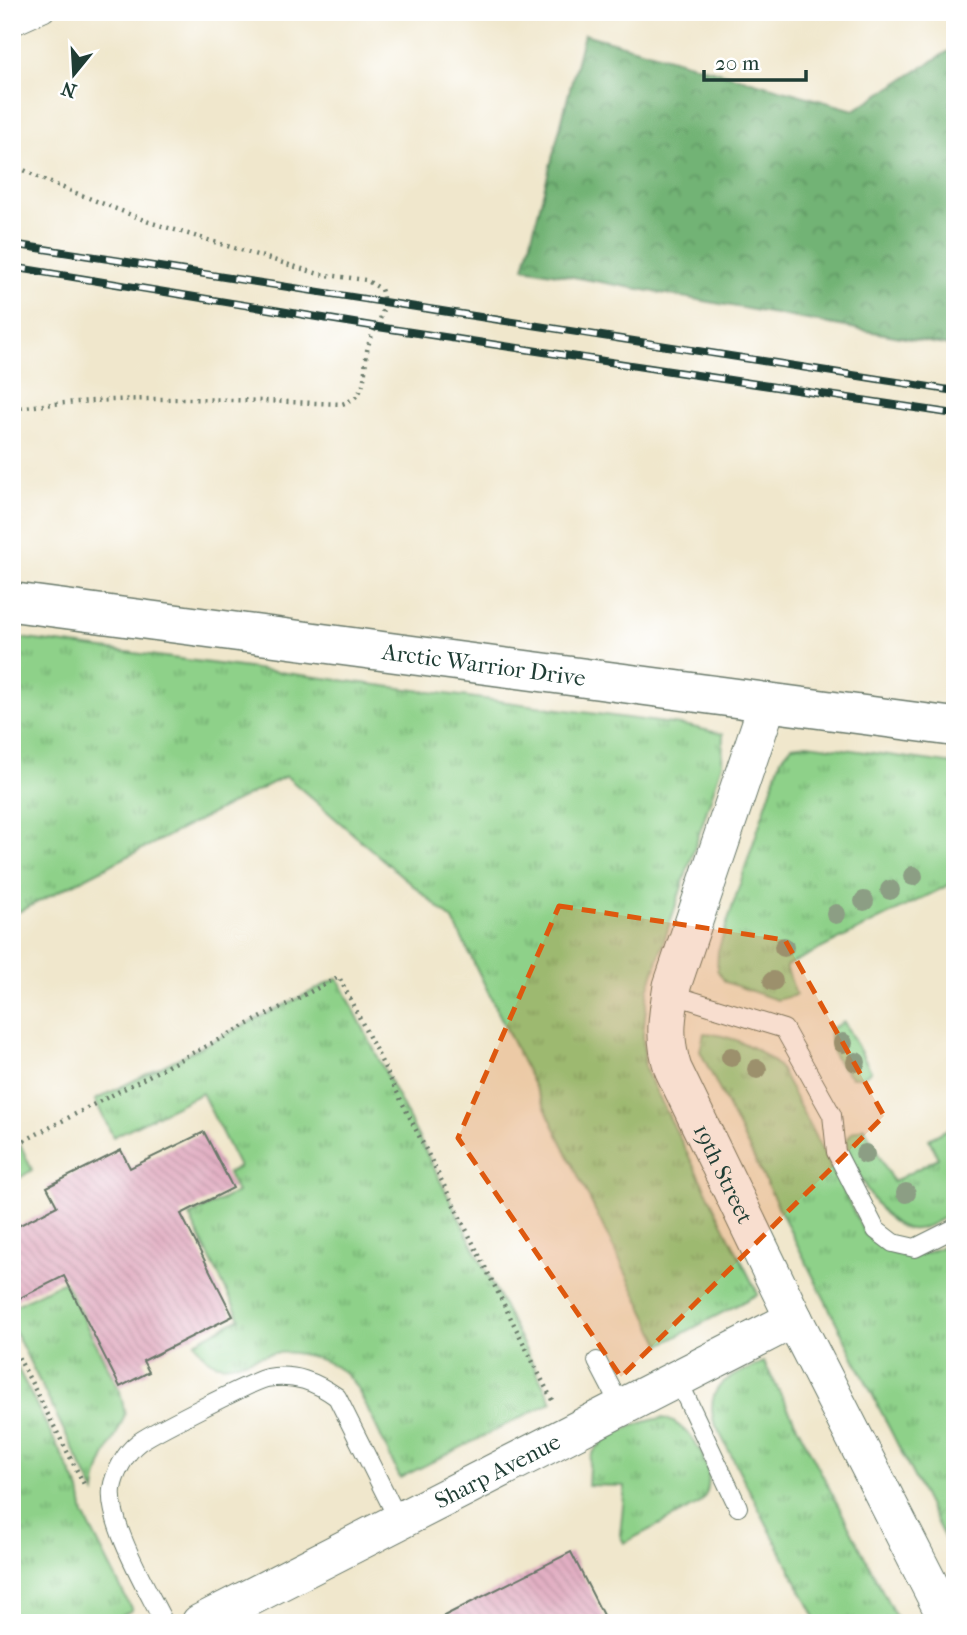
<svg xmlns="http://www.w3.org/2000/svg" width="967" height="1635" font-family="'IM FELL French Canon',serif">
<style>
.grass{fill:url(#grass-tufts);stroke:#56875e;stroke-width:2}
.forest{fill:url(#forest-crowns);stroke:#487854;stroke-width:2}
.building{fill:url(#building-back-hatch)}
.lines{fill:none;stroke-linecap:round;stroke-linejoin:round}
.lane-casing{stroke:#687869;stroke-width:20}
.street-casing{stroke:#687869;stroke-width:39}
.primary-casing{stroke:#687869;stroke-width:41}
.path{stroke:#687869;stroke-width:4.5;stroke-dasharray:2 5;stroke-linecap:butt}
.lane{stroke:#fff;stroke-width:18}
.street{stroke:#fff;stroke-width:37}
.primary{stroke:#fff;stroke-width:38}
.rail-casing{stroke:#1f3d34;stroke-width:8}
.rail{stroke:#fff;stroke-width:5;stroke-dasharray:16;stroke-linecap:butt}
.tree{fill:#8c9e84}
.marked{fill:#de580e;fill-opacity:0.2;stroke:#de580e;stroke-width:5;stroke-dasharray:14 9;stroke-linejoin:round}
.labels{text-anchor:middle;stroke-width:5;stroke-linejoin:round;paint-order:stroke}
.street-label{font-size:23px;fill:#1f3d34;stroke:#fff}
</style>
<defs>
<pattern id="grass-tufts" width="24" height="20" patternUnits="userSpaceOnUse" patternTransform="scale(1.75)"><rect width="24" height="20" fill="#8ed189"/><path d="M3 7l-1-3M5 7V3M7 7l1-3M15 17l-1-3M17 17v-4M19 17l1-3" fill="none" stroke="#73ab71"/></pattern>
<pattern id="forest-crowns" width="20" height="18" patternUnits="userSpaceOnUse" patternTransform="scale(1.75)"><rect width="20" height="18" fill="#72b375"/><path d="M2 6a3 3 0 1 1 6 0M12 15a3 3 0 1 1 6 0" fill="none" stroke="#5d9361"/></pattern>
<pattern id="building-back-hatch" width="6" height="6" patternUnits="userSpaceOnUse" patternTransform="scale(1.75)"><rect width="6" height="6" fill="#e2afc3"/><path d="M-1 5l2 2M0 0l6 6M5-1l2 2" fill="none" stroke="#c197a8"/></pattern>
</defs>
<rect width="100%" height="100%" fill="#fff"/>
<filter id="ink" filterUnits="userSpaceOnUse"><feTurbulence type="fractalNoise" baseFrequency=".0143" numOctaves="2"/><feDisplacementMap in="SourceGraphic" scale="14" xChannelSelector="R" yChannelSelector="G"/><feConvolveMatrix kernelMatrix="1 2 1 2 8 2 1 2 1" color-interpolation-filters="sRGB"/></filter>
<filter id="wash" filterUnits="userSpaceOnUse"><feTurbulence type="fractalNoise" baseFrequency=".00686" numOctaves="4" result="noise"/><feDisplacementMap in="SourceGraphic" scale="28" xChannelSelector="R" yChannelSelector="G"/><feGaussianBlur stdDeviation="1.57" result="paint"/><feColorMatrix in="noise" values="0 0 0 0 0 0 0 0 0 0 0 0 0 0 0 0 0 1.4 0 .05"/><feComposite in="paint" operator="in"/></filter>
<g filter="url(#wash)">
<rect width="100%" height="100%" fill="#f0e7cc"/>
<g class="grass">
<polygon points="12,637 688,726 723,734 722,764 648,990 643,1035 645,1069 758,1294 661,1345 453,920 286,776 12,915"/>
<polygon points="807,744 955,764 955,882 786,966 796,995 777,1000 725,982 717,970 718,951 781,759 792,746"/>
<path d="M 338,978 L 552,1402 L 400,1478 C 390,1458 362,1390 349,1377 C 330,1359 299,1350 274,1353 C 241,1358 216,1382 195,1342 L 240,1318 L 189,1216 L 237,1192 L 228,1173 L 239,1167 L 202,1093 L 113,1137 L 95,1100 Z"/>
<path d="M 844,1022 L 871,1071 L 863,1077 L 852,1077 C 834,1062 830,1052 830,1029 Z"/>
<path d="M 704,1033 C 731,1035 760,1048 780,1068 L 865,1234 C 899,1265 916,1260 955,1240 L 955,1559 L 700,1051 Z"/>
<path d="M 955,1125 L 955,1211 C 942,1218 925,1231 910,1229 C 882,1228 851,1165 846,1141 L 852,1132 L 864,1127 L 893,1182 L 938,1158 L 929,1139 Z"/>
<polygon points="21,1146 32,1170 12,1183 12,1151"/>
<path d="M 64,1281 L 120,1391 L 125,1414 C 115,1443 97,1461 95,1493 L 12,1326 L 12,1299 L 16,1305 Z"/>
<polygon points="12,1357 80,1491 84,1515 132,1610 107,1623 12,1623"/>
<path d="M 764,1362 L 899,1623 L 818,1623 L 714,1422 C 704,1381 734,1376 764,1362 Z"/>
<path d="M 663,1418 C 693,1425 725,1479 699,1504 L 624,1543 L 620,1535 L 625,1486 L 588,1485 C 589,1477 588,1464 591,1457 C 600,1435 641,1421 663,1418 Z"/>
</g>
<polygon class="forest" points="584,34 854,110 955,47 955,347 524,268"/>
<g id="blocks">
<g class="building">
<polygon points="204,1132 233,1188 181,1214 233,1316 143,1361 149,1372 120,1387 64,1276 12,1302 12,1229 57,1206 47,1187 121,1150 130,1168"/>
<polygon points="571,1552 607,1623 430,1623"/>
</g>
</g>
</g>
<g filter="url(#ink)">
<use href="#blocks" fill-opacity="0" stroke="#687869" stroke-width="2"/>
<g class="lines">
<defs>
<g id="lane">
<polyline points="12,27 45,12"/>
<polyline points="671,994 784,1029 832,1115 836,1152 876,1230 893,1243 915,1248 955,1228"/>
<polyline points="597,1361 621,1407"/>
<polyline points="677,1378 738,1507"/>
<path d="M 164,1623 C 148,1590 108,1524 112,1489 C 114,1474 126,1452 138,1443 C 147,1435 257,1379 267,1378 C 294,1373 316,1382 337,1397 L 399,1521"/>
</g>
<g id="street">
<path id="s1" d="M 768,702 L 672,986 C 667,1016 663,1039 673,1069 L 794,1319 L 949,1623"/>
<path id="s2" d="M 200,1623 L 794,1319"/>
</g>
<g id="primary">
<path id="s3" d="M 12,602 L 955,727"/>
</g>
</defs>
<use href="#lane" class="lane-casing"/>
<use href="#street" class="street-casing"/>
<use href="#primary" class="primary-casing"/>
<g class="path">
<path d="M 12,164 L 46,181 L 149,222 L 319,274 L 366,280 L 381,289 C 390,318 371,326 367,351 C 363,374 369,396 342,404 C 231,400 122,393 12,409"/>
<polyline points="12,1147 339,977 554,1404"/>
<polyline points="12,1345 86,1488"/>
</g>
<use href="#lane" class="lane"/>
<use href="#street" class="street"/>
<use href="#primary" class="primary"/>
<defs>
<g id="rail">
<polyline points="12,244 955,391"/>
<polyline points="12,267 378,327 955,414"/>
</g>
</defs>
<use href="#rail" class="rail-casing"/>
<use href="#rail" class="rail"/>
</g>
<g class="tree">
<circle cx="913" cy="876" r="10"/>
<circle cx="890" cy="890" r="10"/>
<circle cx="864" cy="901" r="10"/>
<circle cx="836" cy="914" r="10"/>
<circle cx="784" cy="947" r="10"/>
<circle cx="773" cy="981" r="10"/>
<circle cx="843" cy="1043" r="10"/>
<circle cx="731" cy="1057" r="10"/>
<circle cx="856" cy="1062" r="10"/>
<circle cx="757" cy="1069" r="10"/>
<circle cx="865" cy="1154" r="10"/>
<circle cx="906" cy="1193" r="10"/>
</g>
</g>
<path class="marked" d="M 559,906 L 785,940 L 884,1116 L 621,1377 L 458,1138 Z"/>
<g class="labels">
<g class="street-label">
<text dy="8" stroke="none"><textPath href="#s3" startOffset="476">Arctic Warrior Drive</textPath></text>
<text dy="8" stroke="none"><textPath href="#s1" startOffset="500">19th Street</textPath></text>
<text dy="8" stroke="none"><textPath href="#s2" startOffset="334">Sharp Avenue</textPath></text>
</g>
</g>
<rect width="967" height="1635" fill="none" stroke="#fff" stroke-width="42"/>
<g transform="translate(74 74) rotate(198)" stroke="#ffffff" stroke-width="5" paint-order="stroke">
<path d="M0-5L12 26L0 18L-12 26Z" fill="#1f3d34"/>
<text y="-10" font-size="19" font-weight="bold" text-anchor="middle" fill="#1f3d34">N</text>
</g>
<path d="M704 70v10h102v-10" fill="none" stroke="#1f3d34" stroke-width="3.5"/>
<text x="715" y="70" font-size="21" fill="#1f3d34" stroke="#ffffff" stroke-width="5" paint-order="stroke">20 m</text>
</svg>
